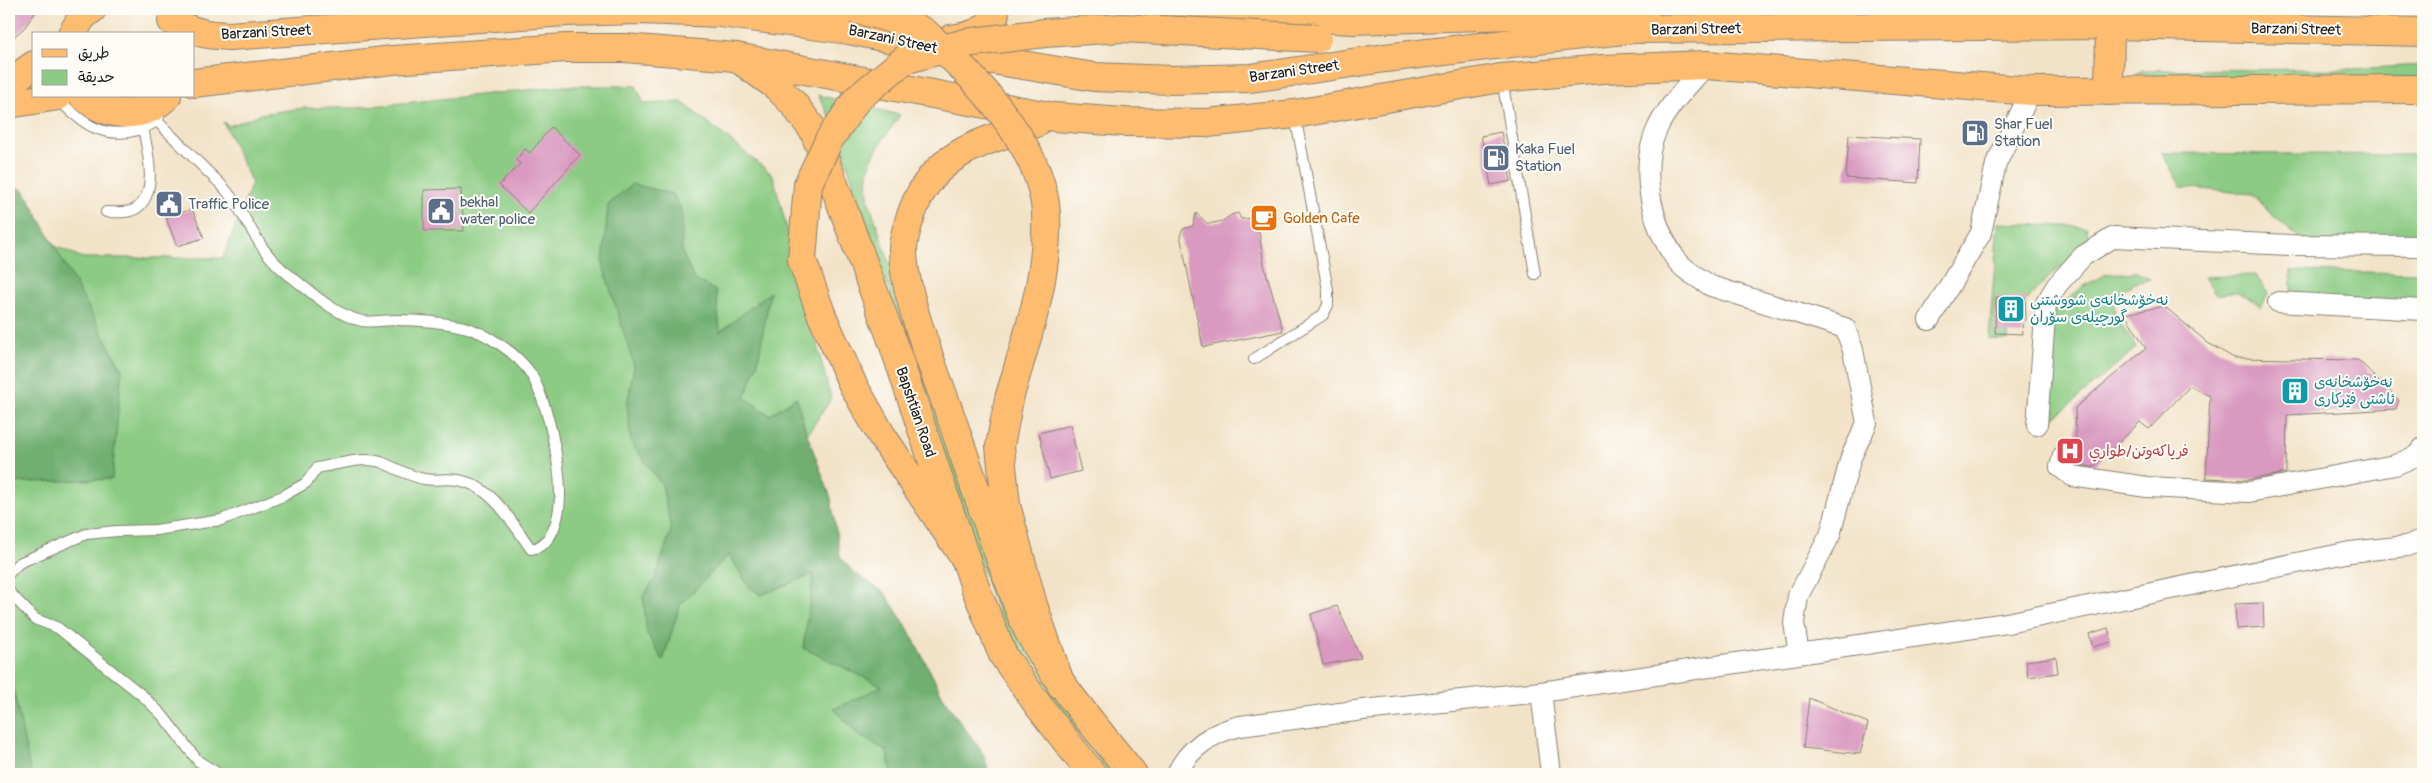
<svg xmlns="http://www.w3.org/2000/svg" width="2432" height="783" font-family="Pangolin,'Playpen Sans Arabic',sans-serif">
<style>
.green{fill:#8bcb83;stroke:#547450}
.forest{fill:#70af71;stroke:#466646}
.building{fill:#d999c0}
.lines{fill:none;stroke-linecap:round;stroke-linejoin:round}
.lane-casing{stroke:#878072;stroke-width:12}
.street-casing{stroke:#878072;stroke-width:22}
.primary-casing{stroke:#878072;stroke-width:30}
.highway-casing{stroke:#878072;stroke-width:30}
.path{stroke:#878072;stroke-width:3;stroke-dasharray:1 4;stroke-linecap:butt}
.lane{stroke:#fff;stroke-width:10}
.street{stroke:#fff;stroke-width:20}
.primary{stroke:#fdbc6f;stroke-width:28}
.highway{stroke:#fdbc6f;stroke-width:28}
.highway-bridge-casing{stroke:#878072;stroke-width:30;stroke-linecap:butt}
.highway-bridge{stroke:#fdbc6f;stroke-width:28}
.labels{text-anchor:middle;stroke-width:4;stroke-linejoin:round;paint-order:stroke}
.street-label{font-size:15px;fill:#1c1c1c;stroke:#fdfcf7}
.service-label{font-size:15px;fill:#4e5e75;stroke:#fdfcf7;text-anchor:start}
.food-label{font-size:15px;fill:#c56008;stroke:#fdfcf7;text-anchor:start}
.culture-label{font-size:15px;fill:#0d838f;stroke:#fdfcf7;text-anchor:start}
.health-label{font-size:15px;fill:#be3a42;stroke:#fdfcf7;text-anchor:start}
</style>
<rect width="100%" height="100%" fill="#fdfcf7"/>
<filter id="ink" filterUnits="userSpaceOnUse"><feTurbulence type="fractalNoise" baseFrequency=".02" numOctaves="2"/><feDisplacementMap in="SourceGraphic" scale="10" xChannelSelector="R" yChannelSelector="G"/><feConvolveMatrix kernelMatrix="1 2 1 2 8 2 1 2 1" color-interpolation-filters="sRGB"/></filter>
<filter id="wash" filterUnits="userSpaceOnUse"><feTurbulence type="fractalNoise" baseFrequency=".0096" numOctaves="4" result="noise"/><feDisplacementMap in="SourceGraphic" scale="20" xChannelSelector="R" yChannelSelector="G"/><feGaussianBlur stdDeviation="1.12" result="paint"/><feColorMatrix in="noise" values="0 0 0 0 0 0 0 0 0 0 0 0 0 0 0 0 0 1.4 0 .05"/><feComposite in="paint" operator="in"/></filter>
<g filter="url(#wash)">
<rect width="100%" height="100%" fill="#f2e3c8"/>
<g class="green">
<polygon points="2423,65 2423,77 2217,80 2137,74 2142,70 2352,69"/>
<polygon points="565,86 636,86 644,104 682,102 773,175 831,399 790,460 937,774 9,774 9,226 83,258 223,258 252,183 223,122 229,126 261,114 303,108 355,108"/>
<path d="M 818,95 L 900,115 C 878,148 862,161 869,202 L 955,457 L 1122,774 L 1110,774 C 1082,736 1047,701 1022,661 C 1008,637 998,612 988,587 L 834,125 Z"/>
<polygon points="2162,153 2423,155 2423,248 2308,246 2269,212 2253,194 2181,187"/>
<polygon points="1998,223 2087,227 2088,242 2041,285 2008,319 2008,340 1989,339"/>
<polygon points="2291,271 2423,273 2423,315 2293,312"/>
<polygon points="2136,272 2150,279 2132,284 2114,298 2114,312 2136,348 2045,426 2048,317 2082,287 2106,274"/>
<path d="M 2256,275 L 2268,294 L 2261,308 C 2254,302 2246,294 2236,293 C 2229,292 2223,295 2215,294 L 2204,277 Z"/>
</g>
<g class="forest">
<polygon points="632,184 673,194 682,211 682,252 694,279 716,291 720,332 770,292 758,362 745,398 770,415 796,397 805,429 831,498 840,556 853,572 885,593 911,634 946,702 984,755 989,774 892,774 887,751 860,736 834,709 882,686 803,648 814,574 761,595 749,587 729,555 680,605 663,661 647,634 643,596 655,579 671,530 662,485 631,442 627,405 634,366 603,265 608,205"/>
<polygon points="9,186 24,190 122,369 112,479 9,483"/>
<polygon points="9,668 31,774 9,774"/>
</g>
<g id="blocks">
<g class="building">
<polygon points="9,9 38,9 24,28 9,41"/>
<polygon points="551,127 580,155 528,213 499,185 520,164 516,160 525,149 530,153"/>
<polygon points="1501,132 1511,181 1491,185 1481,136"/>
<polygon points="1849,135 1920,139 1918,183 1846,178"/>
<polygon points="461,189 464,231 424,231 424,190"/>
<polygon points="192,209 204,238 177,246 166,218"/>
<polygon points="1196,213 1208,224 1223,221 1231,215 1238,213 1241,219 1257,218 1264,265 1283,331 1203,347 1180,235 1183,229 1193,226"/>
<polygon points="1996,297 2025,297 2026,320 2022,325 2023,334 1995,333"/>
<polygon points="2164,306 2208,343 2234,358 2358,360 2399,400 2396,409 2287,415 2286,473 2248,480 2206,478 2210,396 2190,386 2149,429 2140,422 2093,467 2077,465 2075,408 2146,348 2125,314"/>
<polygon points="1070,425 1081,471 1050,479 1039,433"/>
<polygon points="2263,603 2264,627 2236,629 2235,604"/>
<polygon points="1337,606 1361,658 1323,665 1311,614"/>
<polygon points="2108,628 2112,642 2093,647 2089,634"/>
<polygon points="2056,657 2058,673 2028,677 2026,661"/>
<polygon points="1809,698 1868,723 1860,754 1803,748"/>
</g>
</g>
</g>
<g filter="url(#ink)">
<use href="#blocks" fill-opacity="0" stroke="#878072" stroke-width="1"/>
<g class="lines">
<defs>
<g id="lane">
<polyline points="1502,79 1535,274"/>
<path d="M 56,97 C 81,123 103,141 141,129 C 148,126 156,123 159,117"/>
<path d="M 106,212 C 115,212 129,214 137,208 C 159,192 147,149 143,128"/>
<polyline points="1254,359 1323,315 1328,305 1328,290 1295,115"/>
<path d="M 9,573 L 19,563 L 86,534 L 117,531 L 156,530 L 221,520 L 283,496 L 306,483 L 317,468 C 337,465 361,456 381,462 C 396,468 408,476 424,479 C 435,481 447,478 458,480 C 492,485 513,524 531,549 C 553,546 559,517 560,498 C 561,465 548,404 531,374 C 518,354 487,333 464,327 C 442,322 419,320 396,320 C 385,320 373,323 362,321 C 335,315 311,292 289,275 C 256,249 252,225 229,194 C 223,185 213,177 205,169 C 189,153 173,137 157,121"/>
<polyline points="9,592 35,619 58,628 143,696 163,716 198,761 219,774"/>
</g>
<g id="street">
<path d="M 1706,65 C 1689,85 1668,105 1657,129 C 1639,169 1651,223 1675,258 C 1684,271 1699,278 1711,286 L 1845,328 L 1853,350 L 1867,423 L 1851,457 L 1830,535 L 1798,596 L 1794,623 L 1799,654"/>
<polyline points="2278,302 2423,310"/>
<polyline points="1929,320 1981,233 1996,164 2031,91"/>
<polyline points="2037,425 2046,303 2057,285 2083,256 2114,237 2291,245 2423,246"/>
<polyline points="2063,456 2060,467 2072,476 2147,487 2249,492 2395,465 2416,456 2423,448"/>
<polyline points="1541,692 1551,774"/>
<path d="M 1177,774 C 1188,748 1213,732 1240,726 L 1363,710 L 1541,692 L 2007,623 L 2350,552 L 2407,546 L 2423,539"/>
</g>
<g id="primary">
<polyline points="736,57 776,86 793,103 814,131 892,340 975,587 1003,655 1038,705 1092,774"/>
<path d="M 1036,123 C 993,139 947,148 922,191 C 914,204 903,235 903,250 C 904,300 938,378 954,426 C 972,478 989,530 1009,581 C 1016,599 1021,619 1031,636 C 1059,686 1097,729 1133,774"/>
</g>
<g id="highway">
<polyline points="1153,9 1352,20 1645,11"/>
<path d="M 172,21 C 191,32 207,35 229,36 L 565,12 L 639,10 L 720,13 L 849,30 L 993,60 L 1094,77 L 1171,80 L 1251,78 L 1385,58 L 1632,29 L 2110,25 L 2423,32"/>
<polyline points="72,34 82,17 92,9"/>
<path d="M 951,39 C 968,37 996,30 995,9"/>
<polyline points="9,83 34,65"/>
<polyline points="194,83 393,60 565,48 625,48 736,57 1054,117 1124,122 1207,123 1295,114 1501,78 1603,69 1706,65 2031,91 2423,89"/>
<polyline points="2109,91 2110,25"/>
<path d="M 83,96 C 108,118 143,120 167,96"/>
<polyline points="9,104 58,96"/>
<polyline points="822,316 853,385 882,436 966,560"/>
<polyline points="1009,399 1000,446 1006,505 1033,605 1061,685"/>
</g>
</defs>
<use href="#lane" class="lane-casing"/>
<use href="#street" class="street-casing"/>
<use href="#primary" class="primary-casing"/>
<use href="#highway" class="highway-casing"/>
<polyline class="path" points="2421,69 2421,52"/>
<use href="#lane" class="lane"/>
<use href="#street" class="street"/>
<use href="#primary" class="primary"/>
<use href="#highway" class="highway"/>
<defs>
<g id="highway-bridge">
<path d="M 852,9 C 871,12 909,23 924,32 C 932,38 939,46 947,53 C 989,92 1043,154 1046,214 C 1049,278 1026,339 1009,399"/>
<polyline points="822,316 802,260 808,184 829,140 857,99 904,60 965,43 1045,33 1122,28 1317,38"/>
</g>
</defs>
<use href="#highway-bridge" class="highway-bridge-casing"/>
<use href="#highway-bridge" class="highway-bridge"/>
</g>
</g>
<defs>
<symbol id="fuel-square" viewBox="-11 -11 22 22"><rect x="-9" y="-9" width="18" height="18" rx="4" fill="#5c6f8a" stroke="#fdfcf7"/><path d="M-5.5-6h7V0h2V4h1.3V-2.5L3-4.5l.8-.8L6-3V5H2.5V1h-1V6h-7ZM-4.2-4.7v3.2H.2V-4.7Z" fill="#fff"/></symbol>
<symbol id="civic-square" viewBox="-11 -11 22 22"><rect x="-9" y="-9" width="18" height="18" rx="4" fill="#5c6f8a" stroke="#fdfcf7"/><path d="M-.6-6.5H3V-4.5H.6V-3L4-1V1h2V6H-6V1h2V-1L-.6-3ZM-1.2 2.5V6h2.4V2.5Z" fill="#fff"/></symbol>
<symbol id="cafe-square" viewBox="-11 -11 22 22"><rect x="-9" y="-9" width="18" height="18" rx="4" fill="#e8710a" stroke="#fdfcf7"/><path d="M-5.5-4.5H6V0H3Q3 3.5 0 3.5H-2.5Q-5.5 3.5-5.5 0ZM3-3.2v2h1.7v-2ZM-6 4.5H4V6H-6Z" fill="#fff"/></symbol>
<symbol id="building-square" viewBox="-11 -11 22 22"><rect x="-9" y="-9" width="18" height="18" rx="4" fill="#0f9aa8" stroke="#fdfcf7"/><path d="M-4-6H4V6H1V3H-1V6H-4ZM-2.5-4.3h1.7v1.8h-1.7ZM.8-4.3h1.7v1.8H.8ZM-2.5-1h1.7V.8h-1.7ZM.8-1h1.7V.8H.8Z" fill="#fff"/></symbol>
<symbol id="hospital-square" viewBox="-11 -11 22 22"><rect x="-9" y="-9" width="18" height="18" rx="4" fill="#e0444e" stroke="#fdfcf7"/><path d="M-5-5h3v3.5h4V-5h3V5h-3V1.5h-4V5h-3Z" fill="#fff"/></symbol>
</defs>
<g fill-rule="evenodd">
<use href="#fuel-square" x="1959" y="117" width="32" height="32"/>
<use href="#fuel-square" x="1480" y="142" width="32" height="32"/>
<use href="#civic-square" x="153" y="188" width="32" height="32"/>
<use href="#civic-square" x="425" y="195" width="32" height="32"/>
<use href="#cafe-square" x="1248" y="202" width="32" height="32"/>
<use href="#building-square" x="1995" y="293" width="32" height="32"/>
<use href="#building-square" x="2279" y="375" width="32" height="32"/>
<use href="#hospital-square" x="2054" y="435" width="32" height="32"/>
</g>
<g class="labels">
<g class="street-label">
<text transform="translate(1696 29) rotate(-1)" y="5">Barzani Street</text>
<text transform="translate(2296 29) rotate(1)" y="5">Barzani Street</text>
<text transform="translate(266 32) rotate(-3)" y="5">Barzani Street</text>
<text transform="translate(893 39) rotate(12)" y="5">Barzani Street</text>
<text transform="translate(1294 71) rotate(-8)" y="5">Barzani Street</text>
<text transform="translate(916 412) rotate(71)" y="5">Bapshtian Road</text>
</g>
<g class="service-label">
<text x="1994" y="129">Shar Fuel<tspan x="1994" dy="17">Station</tspan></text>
<text x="1515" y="154">Kaka Fuel<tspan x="1515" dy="17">Station</tspan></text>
<text x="460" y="207">bekhal<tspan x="460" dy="17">water police</tspan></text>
<text x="188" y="209">Traffic Police</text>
</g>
<g class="food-label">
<text x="1283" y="223">Golden Cafe</text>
</g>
<g class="culture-label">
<text x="2030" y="305">نەخۆشخانەی شووشتنی<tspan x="2030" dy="17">گورچیلەی سۆران</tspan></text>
<text x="2314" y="387">نەخۆشخانەی<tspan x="2314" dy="17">ئاشتی فێرکاری</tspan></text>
</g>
<g class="health-label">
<text x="2089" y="456">فریاکەوتن/طواري</text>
</g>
</g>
<rect width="2432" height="783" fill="none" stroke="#fdfcf7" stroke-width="30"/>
<rect x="32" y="32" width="162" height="65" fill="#fdfcf7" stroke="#a3a29f"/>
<rect x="42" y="49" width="25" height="8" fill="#fdbc6f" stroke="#a3a29f"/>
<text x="78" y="58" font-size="15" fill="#1c1c1c">طريق</text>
<rect x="42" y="70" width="25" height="15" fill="#8bcb83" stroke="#a3a29f"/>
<text x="78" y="82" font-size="15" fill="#1c1c1c">حديقة</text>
</svg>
